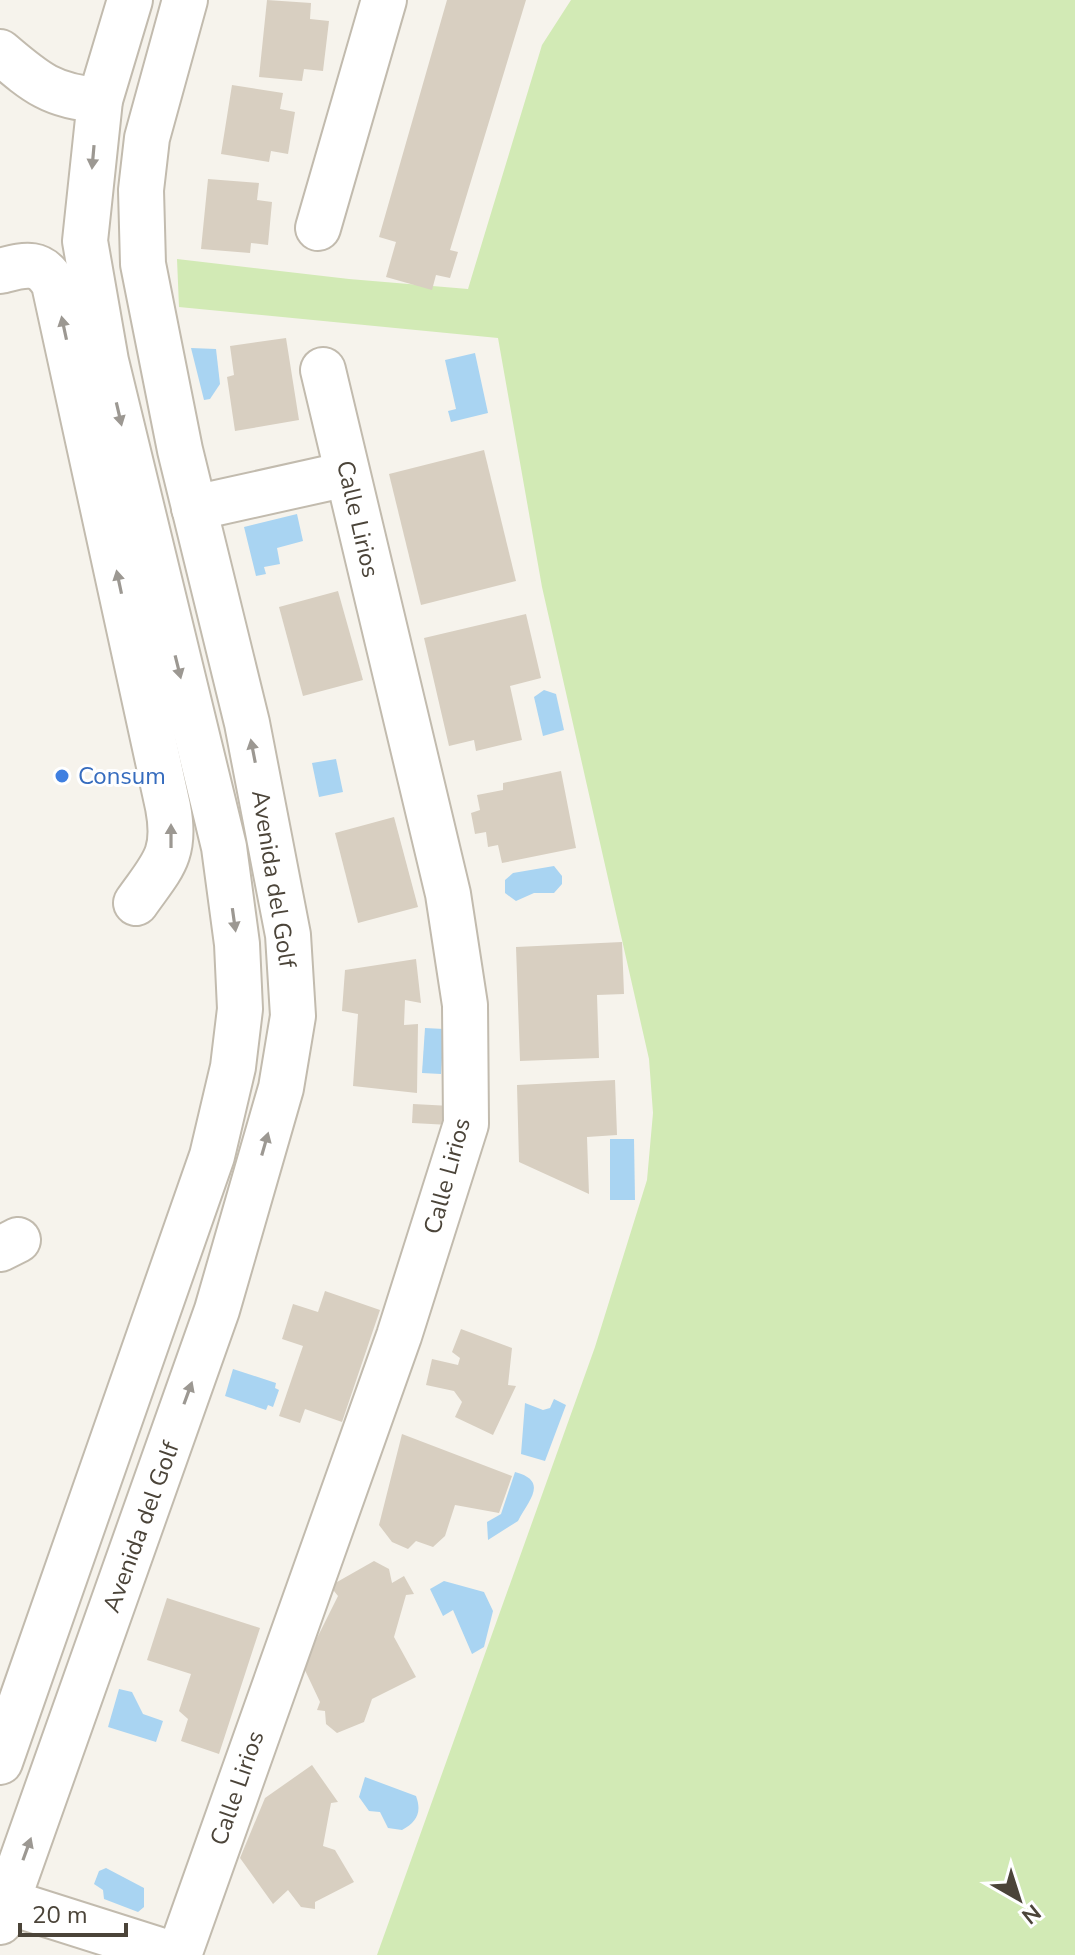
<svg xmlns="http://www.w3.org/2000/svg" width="1075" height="1955" font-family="'Nunito Sans',sans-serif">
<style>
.grass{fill:#d2eab5}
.water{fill:#a9d4f2}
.building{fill:#d8cfc1}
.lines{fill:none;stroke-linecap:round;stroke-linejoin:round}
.minor-casing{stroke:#c2bbae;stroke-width:48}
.minor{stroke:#fff;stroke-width:44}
.oneway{fill:#9c9892}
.shop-dot{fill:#3f7fe0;stroke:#fff;stroke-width:3}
.labels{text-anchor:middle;stroke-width:6;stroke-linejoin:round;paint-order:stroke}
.street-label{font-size:24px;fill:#4b4439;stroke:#fff}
.shop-label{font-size:24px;fill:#366cbe;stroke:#fff;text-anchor:start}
</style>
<rect width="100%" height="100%" fill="#f6f3ec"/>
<polygon class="grass" points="571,0 1075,0 1075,1955 377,1955 595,1347 647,1180 653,1113 649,1059 542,587 498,338 179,307 177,259 349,279 468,289 542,45"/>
<g class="water">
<polygon points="191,348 216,349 220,384 210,399 204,400"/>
<polygon points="475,353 488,413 451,422 448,411 456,409 445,360"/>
<polygon points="297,514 303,541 277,548 280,564 264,567 266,574 256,576 244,527"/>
<polygon points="544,690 556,694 564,730 543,736 534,697"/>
<polygon points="336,759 343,792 319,797 312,763"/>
<polygon points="554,866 562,876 562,884 554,893 534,893 516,901 505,893 505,880 513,873"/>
<polygon points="425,1028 444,1029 441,1074 422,1073"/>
<polygon points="610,1139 634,1139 635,1200 610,1200"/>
<polygon points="233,1369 276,1383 275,1388 279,1390 273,1407 268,1405 266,1410 225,1396"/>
<polygon points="554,1399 566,1405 545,1461 521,1454 525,1403 543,1410 550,1408"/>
<path d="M 515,1472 C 549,1481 529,1500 518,1521 L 488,1540 L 487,1522 L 501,1514 Z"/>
<polygon points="444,1581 484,1592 493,1611 484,1647 472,1654 453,1610 443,1616 430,1589"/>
<polygon points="119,1689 132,1692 143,1714 163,1721 156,1742 108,1727"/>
<path d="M 365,1777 L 416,1796 C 422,1812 417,1822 402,1830 L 388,1828 L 380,1812 L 369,1811 L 359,1797 Z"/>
<polygon points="106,1868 144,1888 144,1907 138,1912 104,1899 103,1890 94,1884 99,1871"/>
</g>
<g class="building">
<polygon points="267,0 311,3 310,19 329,21 323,71 304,69 302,81 259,77"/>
<polygon points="447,0 526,0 450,250 458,252 450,278 436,275 432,290 386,277 396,242 379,237"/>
<polygon points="232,85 283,93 280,109 295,112 288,154 271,151 269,162 221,154"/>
<polygon points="208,179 259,183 257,200 272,202 268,245 251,243 250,253 201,249"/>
<polygon points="286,338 299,420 235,431 227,377 234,375 230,346"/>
<polygon points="484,450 516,581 421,605 389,474"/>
<polygon points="338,591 363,680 303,696 279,607"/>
<polygon points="526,614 541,678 510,686 522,740 476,751 474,740 449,746 424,638"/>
<polygon points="561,771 576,848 502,863 498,845 488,847 486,832 475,834 471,813 480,810 477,795 503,790 503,783"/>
<polygon points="394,817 418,907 358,923 335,833"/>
<polygon points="622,942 624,994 597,995 599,1058 520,1061 516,947"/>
<polygon points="416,959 421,1003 405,1000 404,1025 418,1024 417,1093 353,1086 358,1014 342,1011 345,970"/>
<polygon points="615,1080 617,1135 587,1137 589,1194 519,1162 517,1085"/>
<polygon points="413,1104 451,1106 450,1125 412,1123"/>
<polygon points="325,1291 380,1310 342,1422 305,1409 300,1423 279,1416 303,1346 282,1339 293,1304 318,1312"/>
<polygon points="461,1329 512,1348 508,1385 516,1386 493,1435 455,1417 462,1402 454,1391 426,1385 432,1359 458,1365 460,1358 452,1352"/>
<polygon points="402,1434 512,1476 499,1513 455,1505 445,1536 433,1547 416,1541 408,1549 392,1542 379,1525"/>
<polygon points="374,1561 389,1569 392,1583 404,1576 414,1594 406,1595 394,1637 416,1677 372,1699 364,1722 337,1733 326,1724 325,1711 317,1710 320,1702 303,1666 338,1596 330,1586"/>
<polygon points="167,1598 260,1628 219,1754 181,1741 188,1719 179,1711 191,1674 147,1660"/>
<polygon points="312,1765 338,1802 331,1803 323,1846 335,1850 354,1882 315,1902 315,1909 301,1907 288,1890 273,1904 240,1858 265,1798"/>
</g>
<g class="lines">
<defs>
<g id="minor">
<path d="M 0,52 C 35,82 52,97 100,100"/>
<polyline points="318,228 384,0"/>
<path d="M 0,271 C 24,265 40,259 54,284 L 168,807 C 177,855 162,866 136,903"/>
<polyline points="194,508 347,474"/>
<polyline points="0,1249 18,1240"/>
<polyline points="0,1762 212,1156 233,1067 240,1009 237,944 224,847 106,361 85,241 100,100 130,0"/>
<polyline points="8,1902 175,1955"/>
<polyline points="0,1922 217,1310 281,1088 293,1016 288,935 247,723 180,450 143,264 141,190 147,138 185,0"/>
<polyline points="179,1955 399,1336 466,1124 465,1005 448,894 323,370"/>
</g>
</defs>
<use href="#minor" class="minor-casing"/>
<use href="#minor" class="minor"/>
</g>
<defs><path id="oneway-solid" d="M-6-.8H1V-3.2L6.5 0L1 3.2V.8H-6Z" transform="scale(2)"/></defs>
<g class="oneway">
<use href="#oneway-solid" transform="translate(93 157) rotate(95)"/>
<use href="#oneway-solid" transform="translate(64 328) rotate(-102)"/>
<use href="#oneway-solid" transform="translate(119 414) rotate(77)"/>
<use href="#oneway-solid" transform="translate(119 582) rotate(-102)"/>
<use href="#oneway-solid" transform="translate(178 667) rotate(76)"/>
<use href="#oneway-solid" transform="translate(253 751) rotate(-101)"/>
<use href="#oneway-solid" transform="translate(171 836) rotate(-90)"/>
<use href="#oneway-solid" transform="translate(234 920) rotate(82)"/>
<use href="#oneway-solid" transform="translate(265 1144) rotate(-74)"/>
<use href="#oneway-solid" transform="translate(188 1393) rotate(-70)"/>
<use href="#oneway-solid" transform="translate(27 1849) rotate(-70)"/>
</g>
<circle class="shop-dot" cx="62" cy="776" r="8"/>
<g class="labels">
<g class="street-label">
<text transform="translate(358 519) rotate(77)" y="8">Calle Lirios</text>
<text transform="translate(274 879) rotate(81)" y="8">Avenida del Golf</text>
<text transform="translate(447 1176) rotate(-75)" y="8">Calle Lirios</text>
<text transform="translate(141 1527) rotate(-70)" y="8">Avenida del Golf</text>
<text transform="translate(237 1788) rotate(-71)" y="8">Calle Lirios</text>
</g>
<g class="shop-label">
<text x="78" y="784">Consum</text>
</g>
</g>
<g transform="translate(1019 1899) rotate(141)" stroke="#ffffff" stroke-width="6" paint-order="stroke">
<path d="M0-6L14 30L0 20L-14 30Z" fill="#4b4439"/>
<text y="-12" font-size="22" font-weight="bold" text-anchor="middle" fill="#4b4439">N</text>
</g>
<path d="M20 1923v12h106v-12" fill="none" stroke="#4b4439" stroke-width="4"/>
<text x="32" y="1923" font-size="24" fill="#4b4439" stroke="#ffffff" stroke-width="6" paint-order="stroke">20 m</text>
</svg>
